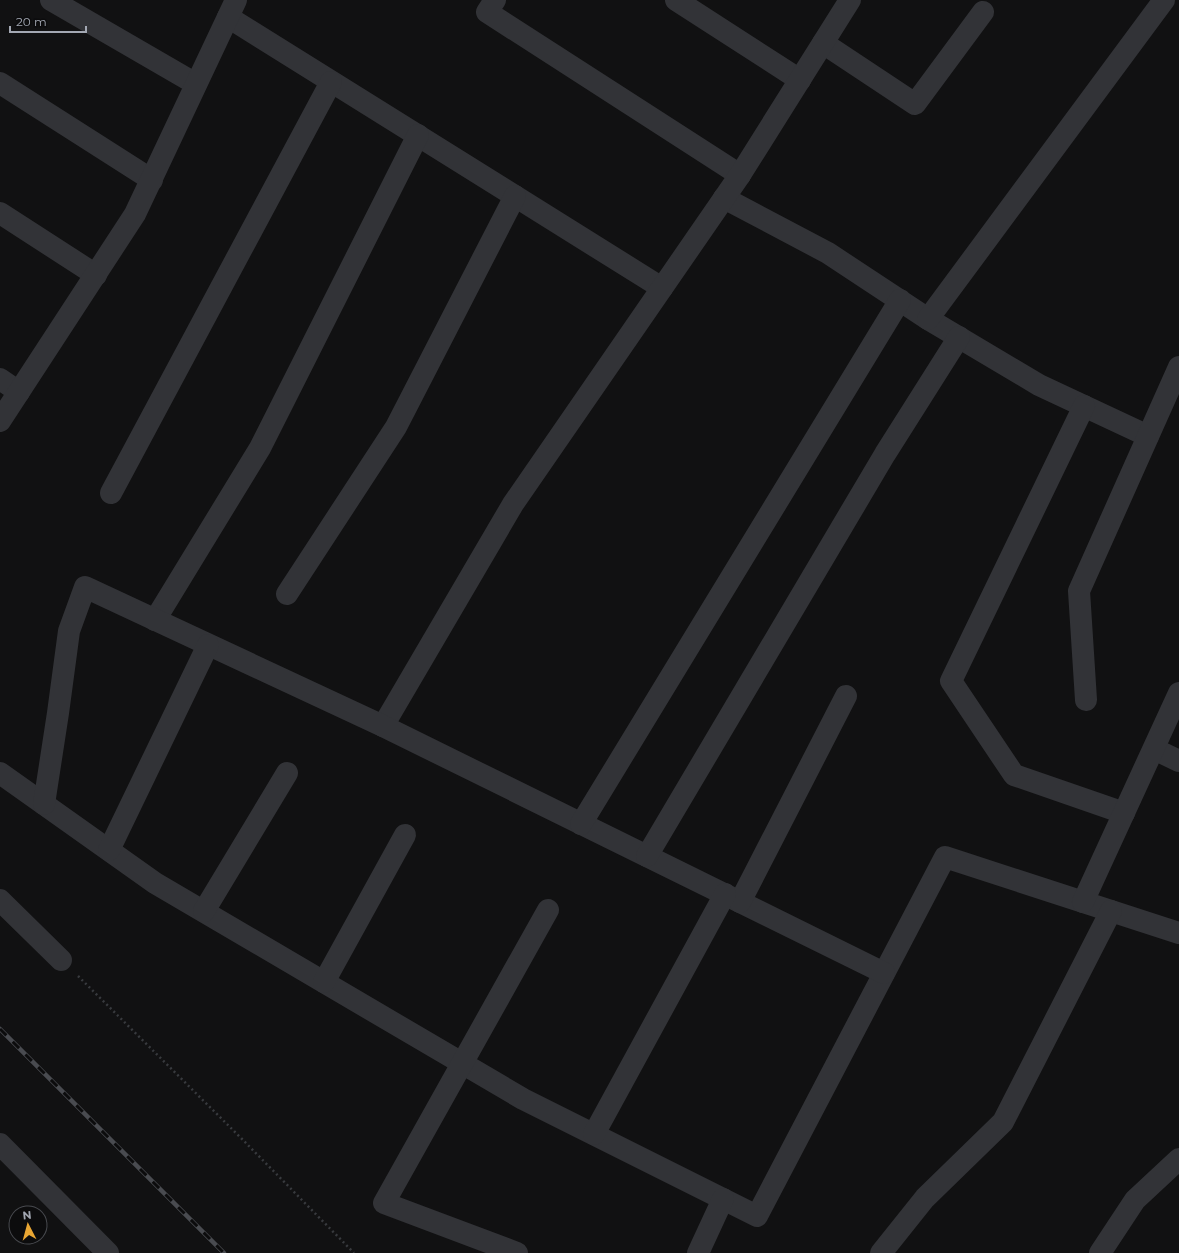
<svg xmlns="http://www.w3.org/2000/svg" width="1179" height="1253" font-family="Montserrat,sans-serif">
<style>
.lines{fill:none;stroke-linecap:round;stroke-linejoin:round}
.path{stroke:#383a3e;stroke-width:2.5;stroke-dasharray:2 3;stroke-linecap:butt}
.minor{stroke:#323337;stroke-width:22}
.rail-casing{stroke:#494b50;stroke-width:4.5}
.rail{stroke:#0c0c0d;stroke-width:3;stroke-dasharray:9;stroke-linecap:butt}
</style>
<rect width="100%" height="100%" fill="#111112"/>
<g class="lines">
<polyline class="path" points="78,976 242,1139 354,1253"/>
<g class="minor">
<polyline points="51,0 196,84"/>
<polyline points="495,0 487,12 740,175"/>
<polyline points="676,0 800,80"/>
<polyline points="228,17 662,288"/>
<polyline points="823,43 915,104 983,12"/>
<polyline points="0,83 152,180"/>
<polyline points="724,198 828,253 928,319 1039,385 1148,436"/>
<polyline points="0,213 96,275"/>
<polyline points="928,319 1164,0"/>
<polyline points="0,379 19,392"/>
<polyline points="1084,406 951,681 1014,775 1124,813"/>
<polyline points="0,421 135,214 236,0"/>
<polyline points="111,493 331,82"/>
<polyline points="287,594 396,427 515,196"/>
<polyline points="155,620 260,448 418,135"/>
<polyline points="1086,700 1079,591 1179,367"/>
<polyline points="383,726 513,504 740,175 850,0"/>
<polyline points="1154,749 1179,761"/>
<polyline points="0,773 155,883 523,1099 757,1216 945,857 1179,933"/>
<polyline points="44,804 58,713 69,631 85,587 383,726 884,973"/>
<polyline points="581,824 900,300"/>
<polyline points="109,850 208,645"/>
<polyline points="647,856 885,454 959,337"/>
<polyline points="0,900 61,960"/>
<polyline points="740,902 846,696"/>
<polyline points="1083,902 1179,693"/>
<polyline points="204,911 287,773"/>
<polyline points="324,982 405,835"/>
<polyline points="594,1134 725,894"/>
<polyline points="0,1144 108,1253"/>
<polyline points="517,1253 384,1203 548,910"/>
<polyline points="698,1253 723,1199"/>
<polyline points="881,1253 925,1198 1003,1122 1111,911"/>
<polyline points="1100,1253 1135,1200 1179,1159"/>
</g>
<defs>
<polyline id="rail" points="0,1029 224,1253"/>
</defs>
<use href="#rail" class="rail-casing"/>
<use href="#rail" class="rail"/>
</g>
<g transform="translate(28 1225) rotate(354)"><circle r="19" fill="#0c0c0d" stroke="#484a4f"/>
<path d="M0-3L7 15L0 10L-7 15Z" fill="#e9a633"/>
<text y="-6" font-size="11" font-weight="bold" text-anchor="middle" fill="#a3a8b3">N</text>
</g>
<path d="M10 26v6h76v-6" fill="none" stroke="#a3a8b3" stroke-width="2"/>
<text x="16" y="26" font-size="12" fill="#a3a8b3" stroke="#0c0c0d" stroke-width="3" paint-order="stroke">20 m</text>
</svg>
